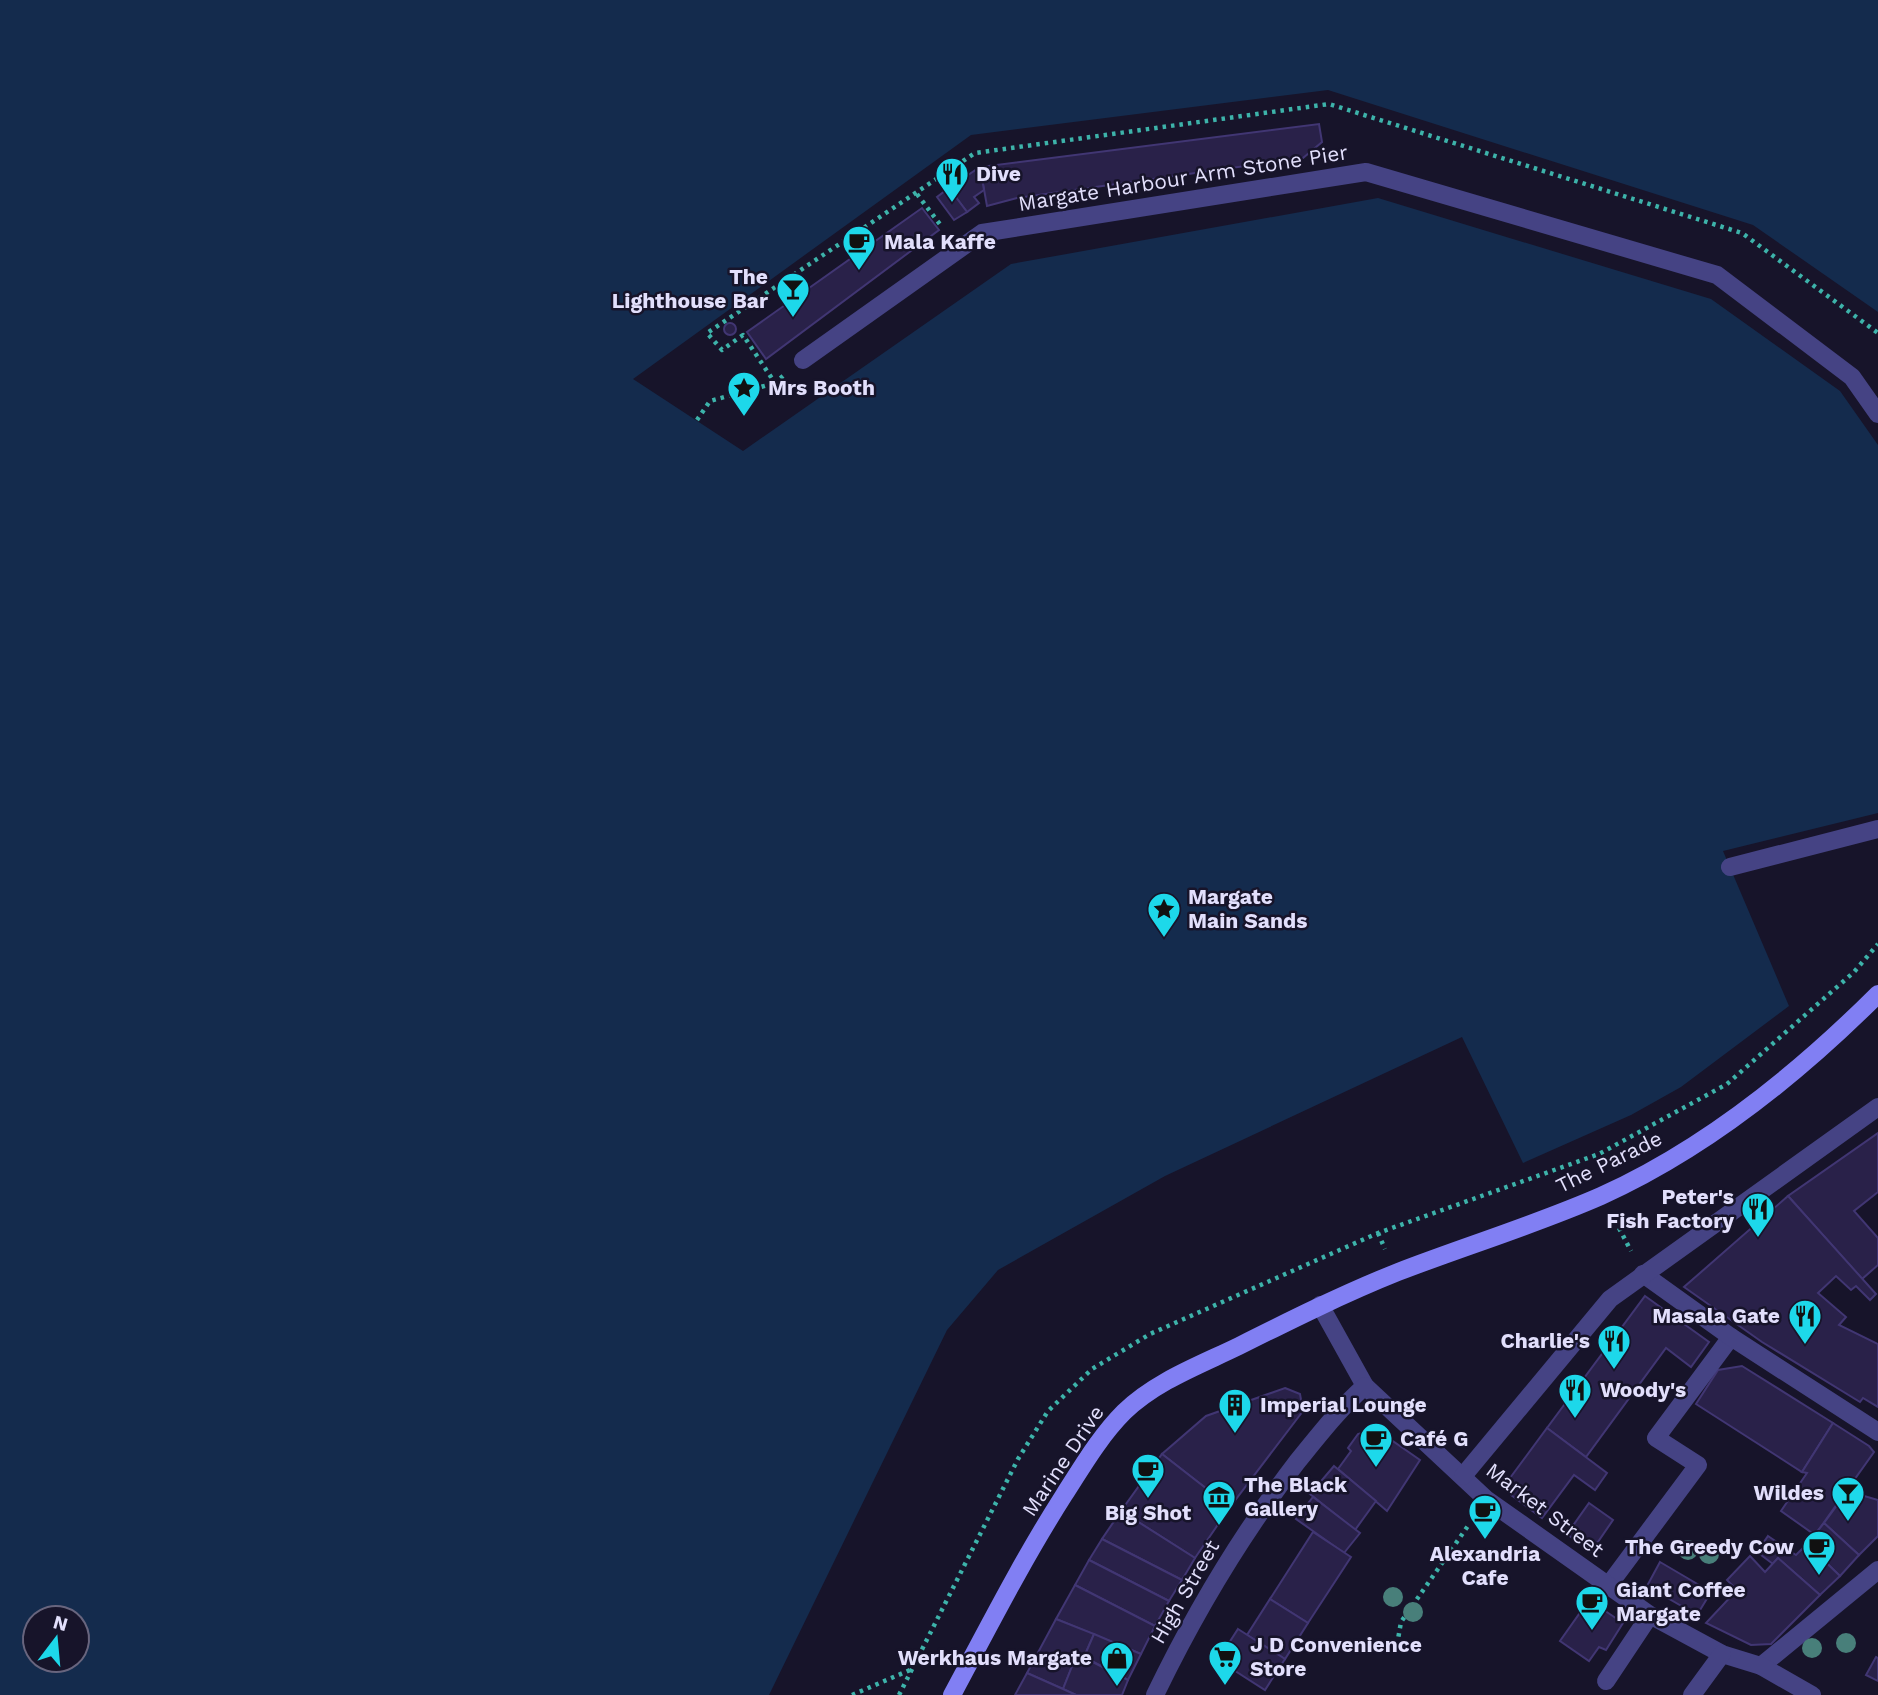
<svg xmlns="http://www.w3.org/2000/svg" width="1878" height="1695" font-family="'Work Sans',sans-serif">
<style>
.water{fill:#142b4d;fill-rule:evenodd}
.building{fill:#292149;stroke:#413673;stroke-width:2}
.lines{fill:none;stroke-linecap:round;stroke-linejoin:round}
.path{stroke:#3db3aa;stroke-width:4.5;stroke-dasharray:3.5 5;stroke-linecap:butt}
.service{stroke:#454384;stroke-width:18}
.pedestrian{stroke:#454384;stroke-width:18}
.minor{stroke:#454384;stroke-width:18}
.secondary{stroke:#817ff3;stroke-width:18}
.tree{fill:#487f7a}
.labels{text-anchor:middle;stroke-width:5;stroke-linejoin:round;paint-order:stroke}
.poi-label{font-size:21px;font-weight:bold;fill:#e2dffc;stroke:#17142a;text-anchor:start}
.street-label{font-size:21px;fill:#e2dffc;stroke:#17142a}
</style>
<rect width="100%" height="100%" fill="#17142a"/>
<path class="water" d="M 0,0 L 1878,0 L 1878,312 L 1753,225 L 1328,90 L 971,135 L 633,379 L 743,451 L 1011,264 L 1378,198 L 1711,299 L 1840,391 L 1878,445 L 1878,813 L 1723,851 L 1789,1006 L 1681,1087 L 1631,1115 L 1523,1163 L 1462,1037 L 1165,1176 L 998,1270 L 947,1330 L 769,1695 L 0,1695 ZM 35,1618 L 77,1618 L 77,1660 L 35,1660 Z"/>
<g class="building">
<polygon points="1319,124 1322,142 1303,158 1017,198 987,206 980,167"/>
<polygon points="980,167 984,190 974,197 979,203 967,212 949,188"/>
<polygon points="949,188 967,212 954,220 937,197"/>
<polygon points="922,208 939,230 766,359 747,332"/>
<circle cx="730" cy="329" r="6"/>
<polygon points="1878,1133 1878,1192 1854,1211 1878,1238 1878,1265 1862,1279 1788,1196"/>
<polygon points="1788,1196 1876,1294 1870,1300 1856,1286 1851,1290 1836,1276 1818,1293 1846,1317 1839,1325 1878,1344 1878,1407 1863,1398 1860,1402 1762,1342 1684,1287"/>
<polygon points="1645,1296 1709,1342 1691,1367 1666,1348 1586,1457 1547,1428"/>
<polygon points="1742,1366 1833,1423 1802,1472 1696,1404 1718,1370"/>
<polygon points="1285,1388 1300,1394 1303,1411 1230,1507 1162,1454 1206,1416"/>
<polygon points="1833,1423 1869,1446 1874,1452 1815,1535 1781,1511 1807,1473 1802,1472"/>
<polygon points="1547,1428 1607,1473 1595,1490 1574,1475 1542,1518 1511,1495 1510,1478"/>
<polygon points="1370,1430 1384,1435 1420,1460 1387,1511 1338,1469 1351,1451 1348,1448 1358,1434"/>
<polygon points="1162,1454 1230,1507 1195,1558 1121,1511"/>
<polygon points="1334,1466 1376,1501 1355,1530 1310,1494"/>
<polygon points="1854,1493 1878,1500 1878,1536 1859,1555 1824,1523 1838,1504 1844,1504"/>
<polygon points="1313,1497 1360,1533 1344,1553 1296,1519"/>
<polygon points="1589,1503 1613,1520 1591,1552 1567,1534"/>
<polygon points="1121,1511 1195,1558 1182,1580 1102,1539"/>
<polygon points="1824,1523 1859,1555 1840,1576 1807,1544"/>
<polygon points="1313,1532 1351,1557 1308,1623 1270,1599"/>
<polygon points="1768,1536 1796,1555 1807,1544 1840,1576 1820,1595 1778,1558 1773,1564 1757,1552"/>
<polygon points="1102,1539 1182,1580 1169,1601 1089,1560"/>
<polygon points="1750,1556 1765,1572 1778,1558 1820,1595 1771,1644 1751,1645 1706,1623 1737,1590 1727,1580"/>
<polygon points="1089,1560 1169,1601 1155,1626 1075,1585"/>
<polygon points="1660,1562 1711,1592 1697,1615 1647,1586"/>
<polygon points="1075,1585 1155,1626 1141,1654 1056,1619"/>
<polygon points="1270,1599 1308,1623 1285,1659 1247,1635"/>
<polygon points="1589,1600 1623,1623 1606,1650 1599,1647 1589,1661 1560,1641"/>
<polygon points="1056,1619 1094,1634 1084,1657 1077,1654 1063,1689 1027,1673"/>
<polygon points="1238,1629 1285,1659 1265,1690 1218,1660"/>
<polygon points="1094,1634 1141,1654 1128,1680 1084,1657"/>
<polygon points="1077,1654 1128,1680 1122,1695 1076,1695 1063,1689"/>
<polygon points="1876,1657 1878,1658 1878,1681 1866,1675"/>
<polygon points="1027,1673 1063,1689 1076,1695 1015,1695"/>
</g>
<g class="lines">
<g class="path">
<polyline points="917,194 942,227"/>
<polyline points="783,376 775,383 743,335 722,350 707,333 975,153 1329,104 1742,233 1878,333"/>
<polyline points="697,420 710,401 775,383"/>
<polyline points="1619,1228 1631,1251"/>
<polyline points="1378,1233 1385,1249"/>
<polyline points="1397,1645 1401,1622 1470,1523"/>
<polyline points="852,1695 910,1670"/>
<polyline points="899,1695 1018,1459 1048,1411 1092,1369 1150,1334 1378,1233 1599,1154 1727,1084 1854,972 1878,944"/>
</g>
<g class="service">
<polyline points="803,360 982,233 1366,172 1717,275 1852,377 1878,414"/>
<polyline points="1730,867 1878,829"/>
<polyline points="1608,1586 1698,1465 1656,1438 1731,1337"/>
<polyline points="1606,1681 1650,1615"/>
</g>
<polyline class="pedestrian" points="1761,1666 1878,1570"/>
<g class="minor">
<polyline points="1643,1274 1731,1337 1878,1432"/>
<polyline points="1320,1305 1365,1386 1486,1499 1650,1615 1722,1654 1761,1666 1812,1695"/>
<polyline points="1463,1476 1610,1299 1878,1107"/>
<path d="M 1155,1695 C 1195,1612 1241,1535 1297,1462 C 1319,1435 1339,1409 1365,1386"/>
<polyline points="1692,1695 1722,1654"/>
</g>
<path class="secondary" d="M 952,1695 C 988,1628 1023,1559 1064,1495 C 1082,1467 1100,1436 1124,1412 C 1156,1381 1200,1365 1239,1346 C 1291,1320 1343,1294 1398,1272 C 1465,1246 1535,1225 1601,1196 C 1705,1149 1798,1074 1878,994"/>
</g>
<g class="tree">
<circle cx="1688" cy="1550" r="10"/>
<circle cx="1709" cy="1554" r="10"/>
<circle cx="1393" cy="1597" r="10"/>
<circle cx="1413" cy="1612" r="10"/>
<circle cx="1846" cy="1643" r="10"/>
<circle cx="1812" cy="1648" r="10"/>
</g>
<defs>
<symbol id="restaurant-pin" viewBox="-11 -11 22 30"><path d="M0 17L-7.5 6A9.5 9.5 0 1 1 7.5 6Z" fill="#1dd8ea" stroke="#17142a"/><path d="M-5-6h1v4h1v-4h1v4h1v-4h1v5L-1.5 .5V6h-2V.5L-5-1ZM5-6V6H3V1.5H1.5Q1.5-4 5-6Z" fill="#111"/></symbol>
<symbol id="cafe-pin" viewBox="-11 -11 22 30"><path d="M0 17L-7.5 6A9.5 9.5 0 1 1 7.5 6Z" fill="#1dd8ea" stroke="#17142a"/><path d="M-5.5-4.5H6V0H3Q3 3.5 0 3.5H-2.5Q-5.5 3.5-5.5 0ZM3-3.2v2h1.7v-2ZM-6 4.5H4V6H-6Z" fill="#111"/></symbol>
<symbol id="bar-pin" viewBox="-11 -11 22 30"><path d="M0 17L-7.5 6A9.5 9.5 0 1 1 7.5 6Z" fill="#1dd8ea" stroke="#17142a"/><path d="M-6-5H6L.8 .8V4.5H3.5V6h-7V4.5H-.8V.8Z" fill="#111"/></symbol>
<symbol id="sight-pin" viewBox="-11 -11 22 30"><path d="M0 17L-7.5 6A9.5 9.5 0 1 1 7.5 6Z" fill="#1dd8ea" stroke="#17142a"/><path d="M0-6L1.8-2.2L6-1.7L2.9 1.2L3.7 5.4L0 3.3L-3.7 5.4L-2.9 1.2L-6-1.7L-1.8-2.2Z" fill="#111"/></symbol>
<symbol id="building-pin" viewBox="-11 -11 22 30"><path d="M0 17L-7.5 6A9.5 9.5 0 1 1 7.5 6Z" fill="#1dd8ea" stroke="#17142a"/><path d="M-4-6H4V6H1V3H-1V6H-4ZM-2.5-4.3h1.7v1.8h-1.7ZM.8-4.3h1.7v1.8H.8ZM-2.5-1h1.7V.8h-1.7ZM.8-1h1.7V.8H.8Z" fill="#111"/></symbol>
<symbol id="museum-pin" viewBox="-11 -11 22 30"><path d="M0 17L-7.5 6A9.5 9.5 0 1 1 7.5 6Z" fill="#1dd8ea" stroke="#17142a"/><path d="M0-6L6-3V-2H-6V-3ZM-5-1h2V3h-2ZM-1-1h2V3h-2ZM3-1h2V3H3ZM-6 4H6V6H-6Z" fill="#111"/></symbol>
<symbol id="supermarket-pin" viewBox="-11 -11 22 30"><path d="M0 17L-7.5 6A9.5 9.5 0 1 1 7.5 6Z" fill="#1dd8ea" stroke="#17142a"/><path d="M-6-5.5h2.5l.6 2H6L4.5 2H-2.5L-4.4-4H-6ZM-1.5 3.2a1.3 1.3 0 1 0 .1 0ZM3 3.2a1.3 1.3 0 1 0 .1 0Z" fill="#111"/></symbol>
<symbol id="shop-pin" viewBox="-11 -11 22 30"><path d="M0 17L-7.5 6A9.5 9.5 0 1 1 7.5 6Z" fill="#1dd8ea" stroke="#17142a"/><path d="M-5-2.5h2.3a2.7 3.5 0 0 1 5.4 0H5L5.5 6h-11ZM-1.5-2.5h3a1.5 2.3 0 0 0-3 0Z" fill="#111"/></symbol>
</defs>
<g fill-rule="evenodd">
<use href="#restaurant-pin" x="933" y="155" width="38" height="52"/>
<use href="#cafe-pin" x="840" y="223" width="38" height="52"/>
<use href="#bar-pin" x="774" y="270" width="38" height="52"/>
<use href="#sight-pin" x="725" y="369" width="38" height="52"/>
<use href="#sight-pin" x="1145" y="890" width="38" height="52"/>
<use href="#restaurant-pin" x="1739" y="1190" width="38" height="52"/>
<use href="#restaurant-pin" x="1786" y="1297" width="38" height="52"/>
<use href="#restaurant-pin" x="1595" y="1322" width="38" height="52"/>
<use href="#restaurant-pin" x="1556" y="1371" width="38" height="52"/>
<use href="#building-pin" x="1216" y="1386" width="38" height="52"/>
<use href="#cafe-pin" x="1357" y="1420" width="38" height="52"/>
<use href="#cafe-pin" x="1129" y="1451" width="38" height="52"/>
<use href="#bar-pin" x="1829" y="1474" width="38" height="52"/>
<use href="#museum-pin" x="1200" y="1478" width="38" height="52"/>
<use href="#cafe-pin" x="1466" y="1492" width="38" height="52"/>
<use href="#cafe-pin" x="1800" y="1528" width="38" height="52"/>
<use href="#cafe-pin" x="1573" y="1583" width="38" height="52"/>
<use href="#supermarket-pin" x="1206" y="1638" width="38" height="52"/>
<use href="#shop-pin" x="1098" y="1639" width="38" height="52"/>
</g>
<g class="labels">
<g class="poi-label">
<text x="976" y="181">Dive</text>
<text x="884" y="249">Mala Kaffe</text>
<text x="768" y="284" text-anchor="end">The<tspan x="768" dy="24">Lighthouse Bar</tspan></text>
<text x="768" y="395">Mrs Booth</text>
<text x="1188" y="904">Margate<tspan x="1188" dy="24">Main Sands</tspan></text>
<text x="1734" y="1204" text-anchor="end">Peter's<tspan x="1734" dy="24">Fish Factory</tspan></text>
<text x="1780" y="1323" text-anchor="end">Masala Gate</text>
<text x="1590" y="1348" text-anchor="end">Charlie's</text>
<text x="1600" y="1397">Woody's</text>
<text x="1260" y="1412">Imperial Lounge</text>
<text x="1400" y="1446">Café G</text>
<text x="1244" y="1492">The Black<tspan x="1244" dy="24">Gallery</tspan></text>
<text x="1824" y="1500" text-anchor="end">Wildes</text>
<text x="1148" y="1520" text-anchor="middle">Big Shot</text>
<text x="1794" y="1554" text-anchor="end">The Greedy Cow</text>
<text x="1485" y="1561" text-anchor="middle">Alexandria<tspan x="1485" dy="24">Cafe</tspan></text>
<text x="1616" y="1597">Giant Coffee<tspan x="1616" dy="24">Margate</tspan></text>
<text x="1250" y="1652">J D Convenience<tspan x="1250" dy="24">Store</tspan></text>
<text x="1092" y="1665" text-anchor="end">Werkhaus Margate</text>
</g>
<g class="street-label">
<text transform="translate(1183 178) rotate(-9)" y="7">Margate Harbour Arm Stone Pier</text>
<text transform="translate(1609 1162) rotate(-26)" y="7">The Parade</text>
<text transform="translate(1063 1461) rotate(-56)" y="7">Marine Drive</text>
<text transform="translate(1545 1510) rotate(37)" y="7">Market Street</text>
<text transform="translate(1185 1592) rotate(-60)" y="7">High Street</text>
</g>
</g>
<g transform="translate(56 1639) rotate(16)"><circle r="33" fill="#17142a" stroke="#68657e" stroke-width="2"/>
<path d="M0-5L12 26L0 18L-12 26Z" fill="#1dd8ea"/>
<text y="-10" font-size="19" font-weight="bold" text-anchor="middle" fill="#e2dffc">N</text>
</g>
</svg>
